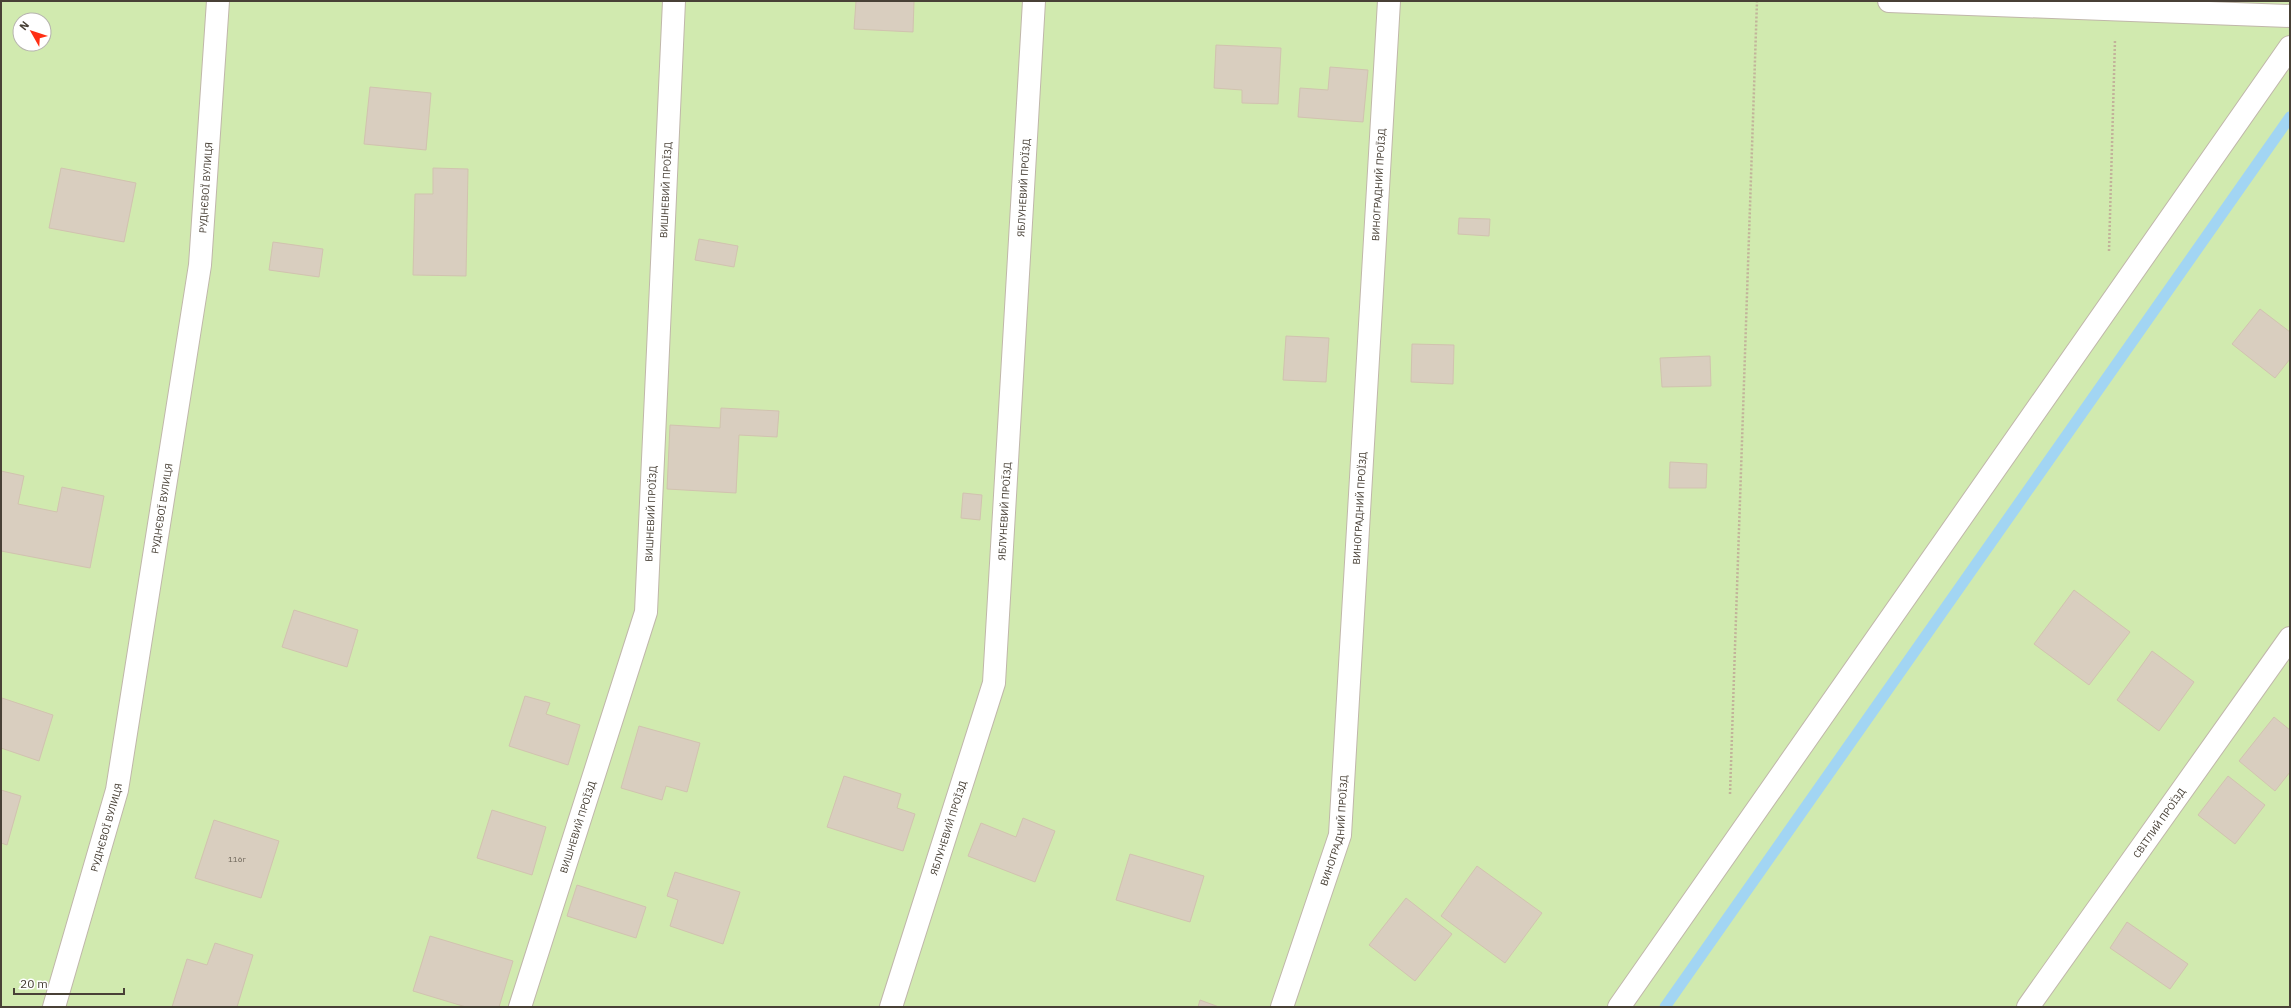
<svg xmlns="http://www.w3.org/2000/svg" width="2291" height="1008" font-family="'IBM Plex Sans',sans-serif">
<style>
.green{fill:#d1eaaf;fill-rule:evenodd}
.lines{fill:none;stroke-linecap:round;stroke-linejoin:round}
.stream{stroke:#a2d5f3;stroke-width:11}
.building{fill:#d9cebf;stroke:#d1c3af}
.minor-casing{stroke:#c0b7aa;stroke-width:24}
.path{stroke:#c2b39a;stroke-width:2.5;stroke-dasharray:2 2;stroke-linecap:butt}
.minor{stroke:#fff;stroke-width:22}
.labels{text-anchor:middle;stroke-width:3;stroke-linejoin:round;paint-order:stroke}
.number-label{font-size:8px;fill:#6c6458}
.street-label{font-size:10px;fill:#484036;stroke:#fff}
</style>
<rect width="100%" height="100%" fill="#f4f0e8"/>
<path class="green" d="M 1,1 L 2290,1 L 2290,1007 L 1,1007 ZM 20,20 L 44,20 L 44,44 L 20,44 Z"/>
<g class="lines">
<polyline class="stream" points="1665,1007 2290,117"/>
</g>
<g class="building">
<polygon points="856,1 914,1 913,32 854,29"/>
<polygon points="1216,45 1281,48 1278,104 1242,103 1242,90 1214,88"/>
<polygon points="1330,67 1368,70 1363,122 1298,117 1300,88 1328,90"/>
<polygon points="370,87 431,93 426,150 364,144"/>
<polygon points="61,168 136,183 124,242 49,228"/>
<polygon points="433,168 468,169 466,276 413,275 415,194 433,194"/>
<polygon points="1459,218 1490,219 1489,236 1458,234"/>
<polygon points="699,239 738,246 734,267 695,260"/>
<polygon points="273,242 323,249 319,277 269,270"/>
<polygon points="2260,309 2290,332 2290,359 2275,378 2232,344"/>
<polygon points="1286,336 1329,338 1326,382 1283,380"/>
<polygon points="1412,344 1454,345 1453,384 1411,382"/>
<polygon points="1710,356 1711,386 1662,387 1660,358"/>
<polygon points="721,408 779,411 777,437 739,435 736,493 667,489 670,425 720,428"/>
<polygon points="1670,462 1707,464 1706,488 1669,488"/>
<polygon points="1,471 24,476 18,504 57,512 62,487 104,496 90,568 1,551"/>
<polygon points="963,493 982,495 980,520 961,518"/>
<polygon points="2074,590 2130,632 2089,685 2034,644"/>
<polygon points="294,610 358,630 347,667 282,647"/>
<polygon points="2152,651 2194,682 2159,731 2117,700"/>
<polygon points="525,696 550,703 546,714 580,725 568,765 509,746"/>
<polygon points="2,698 53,715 39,761 1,748"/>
<polygon points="2274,717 2290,730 2290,772 2275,791 2239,761"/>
<polygon points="639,726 700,743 687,792 666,786 662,800 621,788"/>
<polygon points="844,776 901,794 897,808 915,814 903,851 827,827"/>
<polygon points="2228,776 2265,805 2235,844 2198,815"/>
<polygon points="1,790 21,796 7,845 1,843"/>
<polygon points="492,810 546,827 532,875 477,858"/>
<polygon points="1023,818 1055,831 1035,882 968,856 981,823 1016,837"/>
<polygon points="214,820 279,841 261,898 195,878"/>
<polygon points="1130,854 1204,876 1190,922 1116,900"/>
<polygon points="1477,866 1542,913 1505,963 1441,916"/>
<polygon points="675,872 740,892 723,944 670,926 678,900 667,896"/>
<polygon points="577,885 646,907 636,938 567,916"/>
<polygon points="1406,898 1452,934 1415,981 1369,945"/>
<polygon points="2127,922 2188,964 2170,989 2110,948"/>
<polygon points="430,936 513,961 499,1007 466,1007 413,991"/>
<polygon points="215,943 253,955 237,1007 172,1007 187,959 207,965"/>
<polygon points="1200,1000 1219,1007 1198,1007"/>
</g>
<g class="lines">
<defs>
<g id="minor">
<polyline points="1889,1 2290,16"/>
<path id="s1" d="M 54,1007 L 117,790 L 200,265 L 218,1"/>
<path id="s2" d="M 520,1007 L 646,612 L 674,1"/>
<path id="s3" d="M 891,1007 L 994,683 L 1034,1"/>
<path id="s4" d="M 1282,1007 L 1340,835 L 1389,1"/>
<polyline points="1619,1007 2290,47"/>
<path id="s5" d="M 2028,1007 L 2290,638"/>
</g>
</defs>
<use href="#minor" class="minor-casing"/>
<g class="path">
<polyline points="2109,251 2115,40"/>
<polyline points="1730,794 1757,1"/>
</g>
<use href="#minor" class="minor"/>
</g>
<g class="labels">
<g class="number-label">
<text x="237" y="862">116г</text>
</g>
<g class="street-label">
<text dy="4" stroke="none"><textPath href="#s4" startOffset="833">ВИНОГРАДНИЙ ПРОЇЗД</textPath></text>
<text dy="4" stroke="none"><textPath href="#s1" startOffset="835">РУДНЄВОЇ ВУЛИЦЯ</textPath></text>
<text dy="4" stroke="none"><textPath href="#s3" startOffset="836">ЯБЛУНЕВИЙ ПРОЇЗД</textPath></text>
<text dy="4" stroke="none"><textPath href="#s2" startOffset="837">ВИШНЕВИЙ ПРОЇЗД</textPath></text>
<text dy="4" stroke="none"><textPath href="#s1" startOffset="511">РУДНЄВОЇ ВУЛИЦЯ</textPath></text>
<text dy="4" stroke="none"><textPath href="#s4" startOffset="509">ВИНОГРАДНИЙ ПРОЇЗД</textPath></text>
<text dy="4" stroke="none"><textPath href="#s3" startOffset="512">ЯБЛУНЕВИЙ ПРОЇЗД</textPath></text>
<text dy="4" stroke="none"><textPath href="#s2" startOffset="513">ВИШНЕВИЙ ПРОЇЗД</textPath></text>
<text dy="4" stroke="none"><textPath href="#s5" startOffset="226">СВІТЛИЙ ПРОЇЗД</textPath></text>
<text dy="4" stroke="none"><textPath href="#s1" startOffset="187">РУДНЄВОЇ ВУЛИЦЯ</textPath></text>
<text dy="4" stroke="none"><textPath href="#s2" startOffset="189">ВИШНЕВИЙ ПРОЇЗД</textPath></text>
<text dy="4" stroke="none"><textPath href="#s3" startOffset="188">ЯБЛУНЕВИЙ ПРОЇЗД</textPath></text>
<text dy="4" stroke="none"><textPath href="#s4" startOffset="185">ВИНОГРАДНИЙ ПРОЇЗД</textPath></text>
</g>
</g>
<rect width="2291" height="1008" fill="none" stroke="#484036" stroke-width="4"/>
<g transform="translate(32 32) rotate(309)"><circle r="19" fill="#ffffff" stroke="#b6b3af"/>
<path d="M0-3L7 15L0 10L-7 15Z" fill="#ff2f14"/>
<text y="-6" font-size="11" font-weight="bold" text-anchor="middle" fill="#484036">N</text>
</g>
<path d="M14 988v6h110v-6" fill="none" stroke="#484036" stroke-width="2"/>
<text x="20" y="988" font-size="12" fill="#484036" stroke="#ffffff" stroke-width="3" paint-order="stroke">20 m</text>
</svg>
